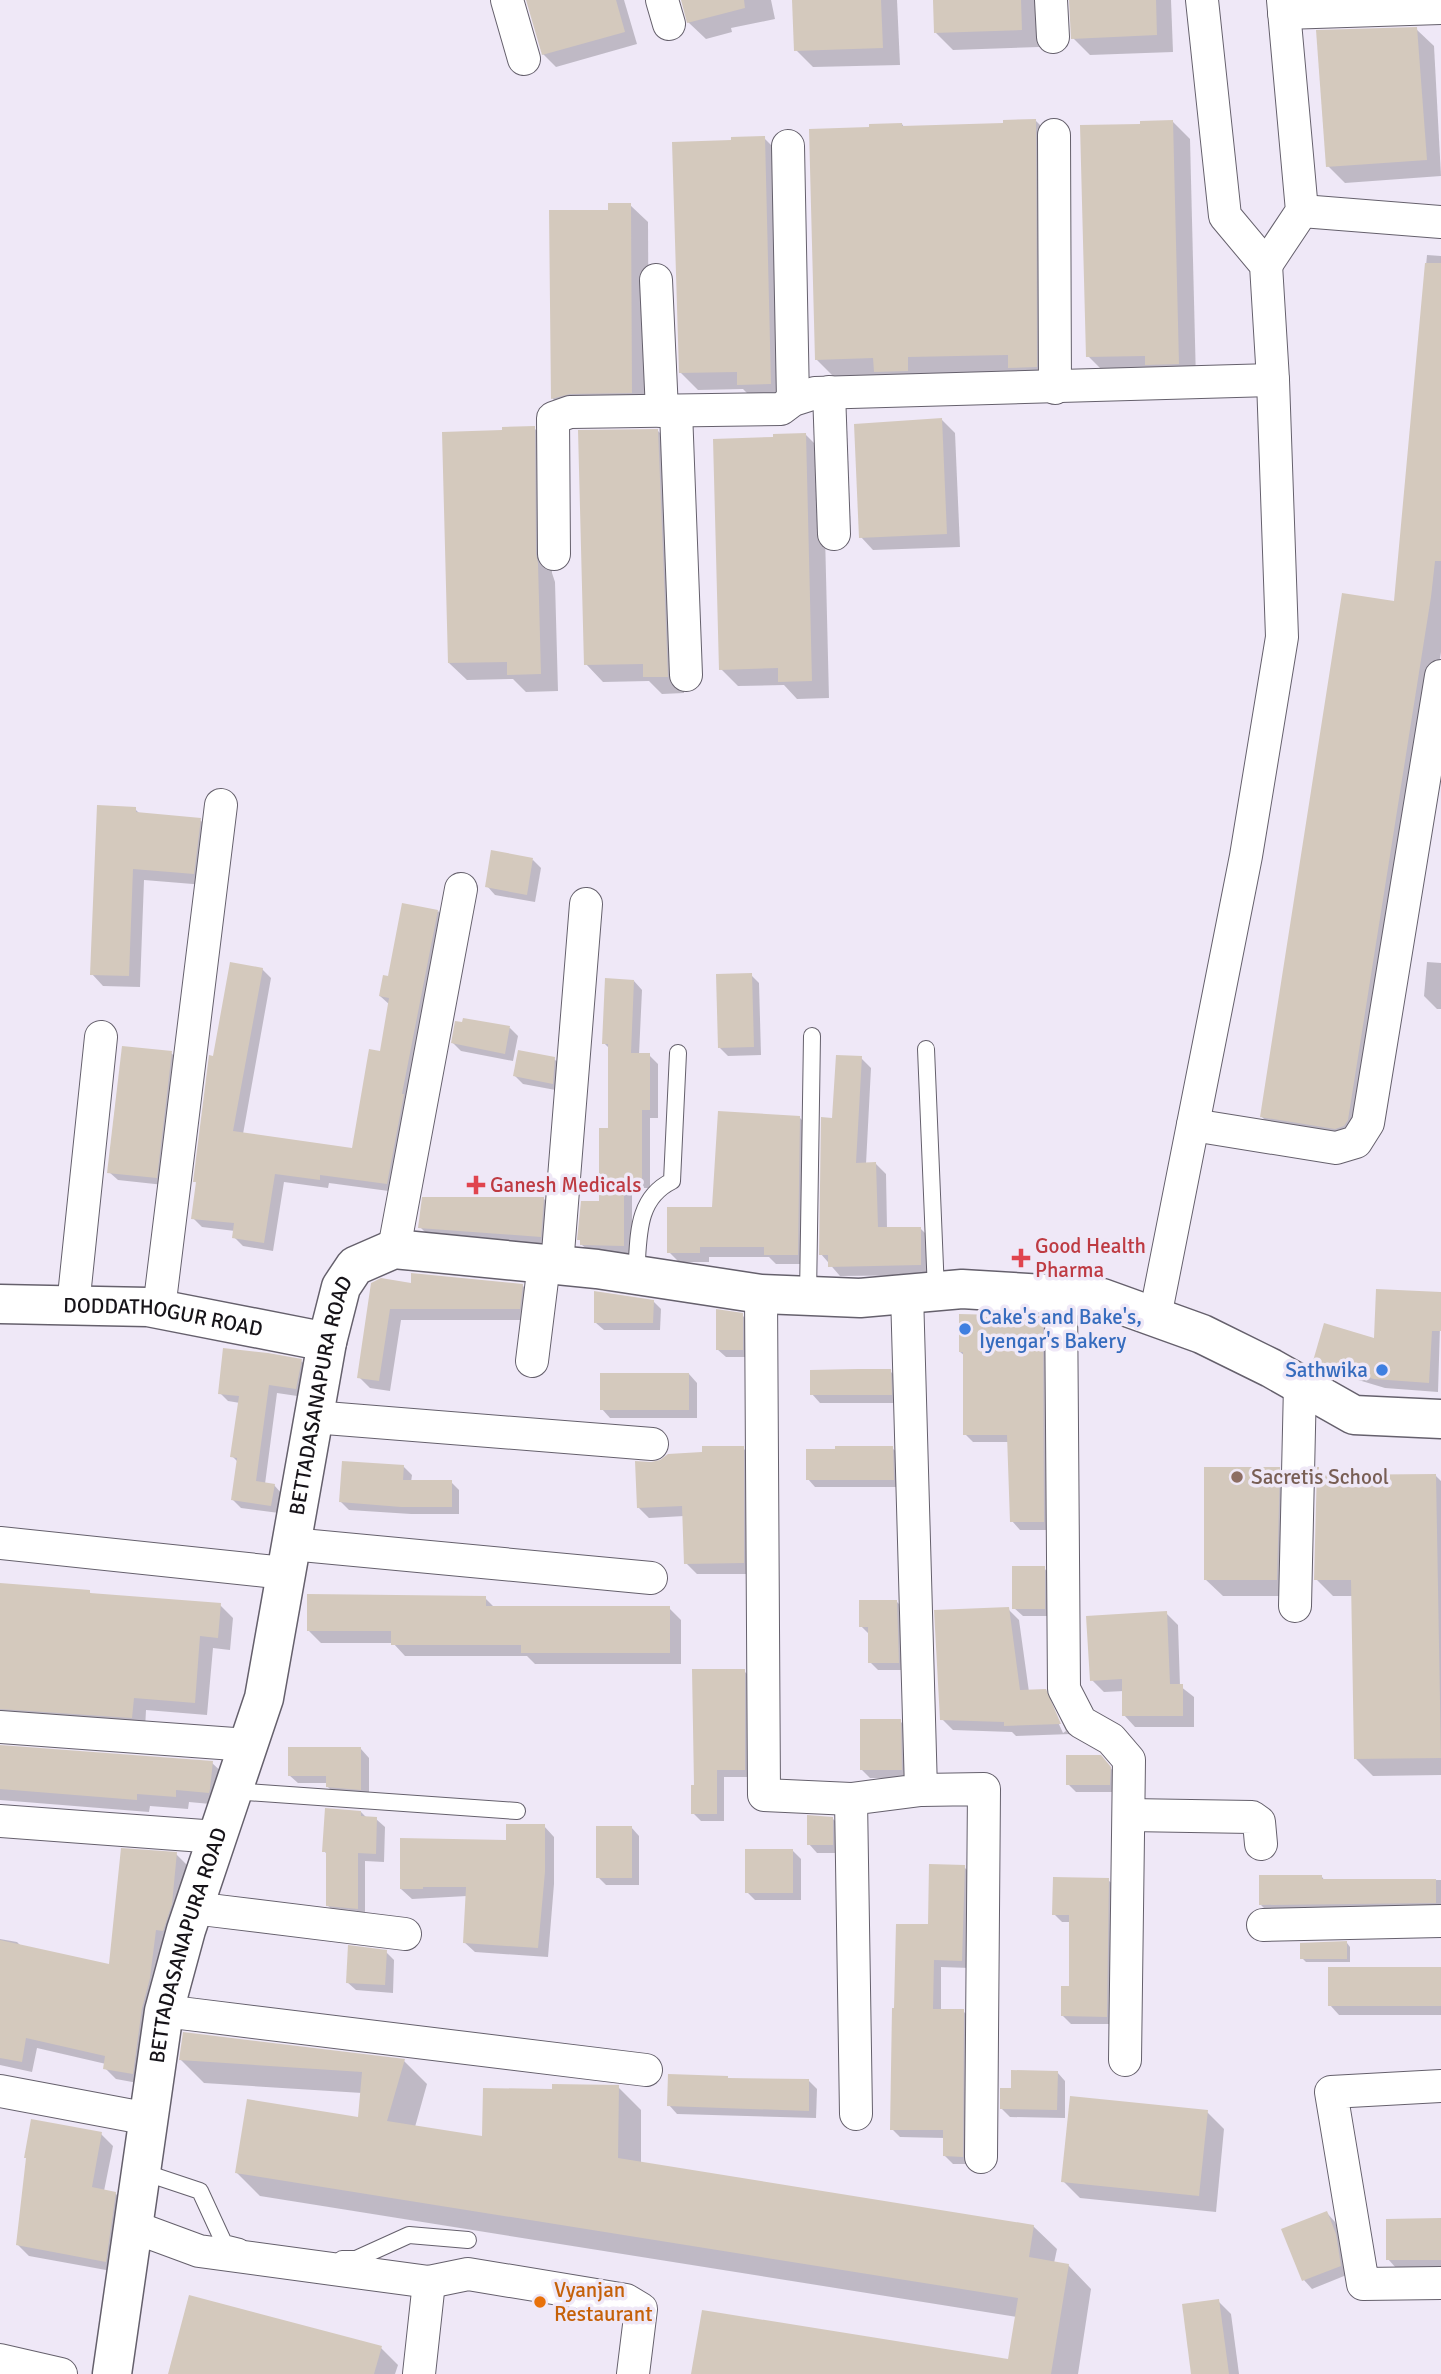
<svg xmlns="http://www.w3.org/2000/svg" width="1441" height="2374" font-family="Signika,sans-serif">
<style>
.shadow{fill:#0003;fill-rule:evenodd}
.building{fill:#d4c9bd}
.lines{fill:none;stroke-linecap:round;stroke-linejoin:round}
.lane-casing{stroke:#65606c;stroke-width:18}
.street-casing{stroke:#65606c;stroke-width:34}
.secondary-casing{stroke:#65606c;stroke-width:41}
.lane{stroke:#fff;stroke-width:16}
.street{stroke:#fff;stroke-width:32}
.secondary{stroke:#fff;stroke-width:38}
.health-dot{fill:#e0444e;stroke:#efe8f7;stroke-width:2.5}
.shop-dot{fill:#3f7fe0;stroke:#efe8f7;stroke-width:2.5}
.education-dot{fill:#8d6e63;stroke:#efe8f7;stroke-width:2.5}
.food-dot{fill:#e8710a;stroke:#efe8f7;stroke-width:2.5}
.labels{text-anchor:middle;stroke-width:7;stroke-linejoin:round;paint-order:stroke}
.health-label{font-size:21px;fill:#be3a42;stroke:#efe8f7;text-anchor:start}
.shop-label{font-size:21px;fill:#366cbe;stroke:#efe8f7;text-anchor:start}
.street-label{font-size:21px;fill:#161318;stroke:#efe8f7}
.education-label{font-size:21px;fill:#785e54;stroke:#efe8f7;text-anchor:start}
.food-label{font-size:21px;fill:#c56008;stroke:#efe8f7;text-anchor:start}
</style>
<rect width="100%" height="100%" fill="#efe8f7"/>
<g class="shadow">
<polygon points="527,0 624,0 637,44 556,67 543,54"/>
<polygon points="683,0 771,0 775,19 731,28 732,32 706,39 688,22"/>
<polygon points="794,0 897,0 900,65 813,67 796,50"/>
<polygon points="934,0 1037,0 1039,47 953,50 936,33"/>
<polygon points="1071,0 1171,0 1173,52 1090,55 1073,38"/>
<polygon points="1416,29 1434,46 1441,176 1345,183 1328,166"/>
<polygon points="1036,121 1053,138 1053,384 1027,385 1014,372 924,374 925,388 893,388 880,375 833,376 816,359 871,128 902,124 904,127 1005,125"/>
<polygon points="1173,122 1190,139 1196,381 1105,373 1088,356 1142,126"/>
<polygon points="764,138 781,155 788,401 756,402 743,389 698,390 680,372 733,142"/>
<polygon points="630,205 648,222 649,409 569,415 552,398 610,212"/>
<polygon points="1427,255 1441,256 1441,652 1365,1137 1279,1134 1262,1117 1395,603"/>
<polygon points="942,420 955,433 960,547 873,550 861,537"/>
<polygon points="534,428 551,445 552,573 555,582 558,691 526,692 513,679 467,680 449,663"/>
<polygon points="658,431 675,448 684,693 662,694 649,681 603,682 586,664"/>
<polygon points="806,435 823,452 829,698 797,699 784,685 738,686 721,669"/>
<polygon points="135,809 140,814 200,820 212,831 205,885 144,880 140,987 103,986 92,974"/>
<polygon points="533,860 541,868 535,902 495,895 487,886"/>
<polygon points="438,911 447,920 396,1192 329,1183 328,1188 284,1182 273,1251 243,1246 234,1237 235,1231 202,1227 193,1218 197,1184 195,1181 214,1057 262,969 271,978 243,1134 353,1150 381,1053 390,1005 380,996 389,978"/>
<polygon points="1427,962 1441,963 1441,1009 1437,1009 1424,996"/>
<polygon points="751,975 759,983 761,1055 728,1056 720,1048"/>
<polygon points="634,981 642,990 639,1055 649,1055 658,1064 658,1118 650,1118 650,1188 632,1188 632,1254 591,1253 582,1245 600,1203 609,1129 609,1048 604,1043"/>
<polygon points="510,1028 518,1036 513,1061 461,1051 453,1043"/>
<polygon points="171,1053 180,1061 164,1185 118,1180 109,1172"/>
<polygon points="861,1058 871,1068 866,1164 876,1164 886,1174 887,1228 920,1228 931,1239 931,1275 840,1276 821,1254"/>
<polygon points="554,1059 563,1067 561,1091 523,1084 515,1076"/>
<polygon points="800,1118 810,1128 808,1264 776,1264 769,1257 709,1257 709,1262 679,1262 669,1252 714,1209"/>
<polygon points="543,1198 556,1211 553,1249 433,1240 420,1227"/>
<polygon points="373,1284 522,1285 534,1297 531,1320 401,1320 390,1391 370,1388 359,1377"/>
<polygon points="1441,1294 1438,1392 1385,1388 1325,1370 1315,1360 1376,1340"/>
<polygon points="653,1301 661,1309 660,1330 604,1330 596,1323"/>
<polygon points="742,1315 750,1323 751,1357 726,1357 717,1349"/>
<polygon points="1042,1318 1050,1326 1052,1530 1020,1530 1012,1521 1009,1442 973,1442 965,1434 965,1356 960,1352"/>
<polygon points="301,1361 309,1369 304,1397 277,1393 265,1484 274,1485 282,1494 279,1513 241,1508 233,1500 238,1462 232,1456 240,1403 228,1401 220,1393"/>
<polygon points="890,1371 898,1379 899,1403 820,1403 812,1394"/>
<polygon points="689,1374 697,1383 697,1418 610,1418 602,1409"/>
<polygon points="743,1448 754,1459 755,1574 697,1574 686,1563 684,1516 649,1518 638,1507 651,1464"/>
<polygon points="892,1448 900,1455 901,1487 815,1487 808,1479"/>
<polygon points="403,1466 412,1475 411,1482 451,1482 459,1490 459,1514 411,1514 349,1510 341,1502"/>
<polygon points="1279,1469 1296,1486 1294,1596 1223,1596 1205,1579"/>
<polygon points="1318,1469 1326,1477 1436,1476 1441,1481 1441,1775 1373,1776 1356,1759 1353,1596 1333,1596 1316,1579"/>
<polygon points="1044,1568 1052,1577 1053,1616 1023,1616 1014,1608"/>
<polygon points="0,1584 89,1592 93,1595 220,1605 233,1618 230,1650 213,1648 207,1715 146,1710 145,1730 0,1727"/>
<polygon points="485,1598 495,1608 669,1608 681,1620 681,1664 535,1664 527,1656 405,1656 393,1643 321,1643 309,1631"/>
<polygon points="897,1602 905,1610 907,1670 878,1670 870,1662 870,1635 861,1626"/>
<path d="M 1008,1609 L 1019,1620 L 1029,1692 L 1045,1691 L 1056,1702 L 1071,1734 L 1016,1736 L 1012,1732 L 953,1730 L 942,1719 ZM 1048,1700 L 1052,1700 L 1066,1731 L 1063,1733 Z"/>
<polygon points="1166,1613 1178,1625 1180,1686 1194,1697 1194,1727 1135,1727 1124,1715 1124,1691 1104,1692 1092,1680"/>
<polygon points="744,1671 752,1679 753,1777 724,1777 724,1821 701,1821 693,1813 696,1787"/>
<polygon points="900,1721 908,1729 910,1778 870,1778 862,1770"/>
<polygon points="0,1747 212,1763 225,1775 221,1805 189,1802 188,1809 150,1806 149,1812 0,1800"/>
<polygon points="361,1749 369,1758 369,1797 336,1795 327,1786 328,1783 298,1783 289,1775"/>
<polygon points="1109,1766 1118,1777 1118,1792 1076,1792 1068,1784"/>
<polygon points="361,1812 367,1818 376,1819 385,1827 384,1862 365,1861 365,1917 336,1913 327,1905 327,1854 324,1851"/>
<polygon points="832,1818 841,1827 841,1853 817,1853 809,1844"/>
<polygon points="544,1826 554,1837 554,1884 548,1957 475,1952 464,1942 467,1896 412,1899 401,1889"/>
<polygon points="631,1827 639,1836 639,1885 606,1885 598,1877"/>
<polygon points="793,1851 801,1859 801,1900 755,1900 747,1892"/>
<polygon points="176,1854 187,1865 182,1916 143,2084 116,2079 105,2068 106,2064 37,2048 32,2072 0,2065 0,1939 17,1942 22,1947 111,1966"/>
<polygon points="964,1867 972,1875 970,1968 941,1967 941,2011 963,2011 971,2019 970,2164 953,2164 945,2156 945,2138 900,2137 892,2129 930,1926"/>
<polygon points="1322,1877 1325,1881 1441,1880 1441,1912 1271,1915 1261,1905"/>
<polygon points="1108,1880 1117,1888 1115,2024 1071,2024 1063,2016 1071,1987 1071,1922 1062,1922 1054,1914"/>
<polygon points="1347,1943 1350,1947 1350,1962 1306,1962 1302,1958"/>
<polygon points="386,1952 394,1960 393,1993 356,1990 347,1982"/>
<polygon points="1441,1969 1441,2015 1339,2015 1330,2005"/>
<polygon points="181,2060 404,2061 427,2084 415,2127 484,2138 554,2091 618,2087 641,2110 641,2163 1033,2226 1057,2249 1054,2263 1068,2265 1091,2289 1078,2374 693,2374 1010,2361 1017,2317 260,2196 237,2173 359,2119 362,2093 204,2083"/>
<polygon points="1057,2072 1065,2081 1065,2118 1010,2117 1002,2109 1013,2090"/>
<polygon points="730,2080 808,2080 817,2089 816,2118 677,2114 669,2105"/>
<polygon points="1207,2112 1224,2129 1216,2212 1080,2198 1063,2181"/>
<polygon points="101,2134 113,2146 104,2191 115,2193 127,2205 117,2272 29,2256 18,2245"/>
<polygon points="1327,2213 1335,2222 1344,2244 1349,2274 1312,2289 1304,2280"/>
<polygon points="1441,2220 1441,2267 1396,2268 1388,2259"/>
<polygon points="1218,2301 1231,2314 1239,2374 1193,2374"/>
<polygon points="381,2348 398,2365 395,2374 170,2374"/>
</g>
<g class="building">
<polygon points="526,0 616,0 625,32 542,55"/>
<polygon points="681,0 744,0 745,8 687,23"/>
<polygon points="792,0 881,0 883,48 794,51"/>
<polygon points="933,0 1021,0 1022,30 934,33"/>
<polygon points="1069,0 1156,0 1157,35 1071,39"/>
<polygon points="1417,27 1427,160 1326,167 1316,30"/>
<polygon points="1036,119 1037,367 1008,368 1008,355 908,357 908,371 874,372 873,358 815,360 809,129 869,127 869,124 902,123 902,126 1003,123 1003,120"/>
<polygon points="1173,120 1179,364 1145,365 1145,356 1086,357 1080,125 1140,124 1140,121"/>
<polygon points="765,136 771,384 737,385 737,372 679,373 672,142 731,140 731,137"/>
<polygon points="608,203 631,203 632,393 570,394 551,399 549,210 608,210"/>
<polygon points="1425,263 1441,263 1441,561 1435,561 1431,597 1348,1120 1344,1126 1335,1129 1260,1117 1342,593 1394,601"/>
<polygon points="942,418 947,534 859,538 854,424"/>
<polygon points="535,426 536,554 538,563 541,674 507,675 507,662 448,663 442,432 502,430 502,427"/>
<polygon points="658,429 668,677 643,677 643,664 584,665 578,430"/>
<polygon points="806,433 812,681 778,682 778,668 719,670 713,439 773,437 773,434"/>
<polygon points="97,805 136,807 136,812 201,818 194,874 133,869 129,976 90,975"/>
<polygon points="491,850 533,858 527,895 485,887"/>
<polygon points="402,903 438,910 402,1094 404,1094 387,1184 320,1175 320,1180 275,1174 264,1243 232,1238 234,1223 191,1219 196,1182 193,1182 209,1055 213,1056 230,962 263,968 233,1131 352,1148 369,1049 380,1051 389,998 379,996 383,975 388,976"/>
<polygon points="752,973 754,1047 718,1048 716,974"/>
<polygon points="605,978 634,980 631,1053 650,1053 650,1110 642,1110 642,1180 624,1180 624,1246 580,1245 580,1240 577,1240 581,1201 599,1201 599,1128 608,1128 608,1044 602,1044"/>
<polygon points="463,1018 510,1026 505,1054 451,1043 455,1021 462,1022"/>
<polygon points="122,1046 172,1051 157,1178 107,1173"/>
<polygon points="518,1050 555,1057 553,1084 513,1076"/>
<polygon points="836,1055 862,1056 856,1163 876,1162 878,1227 921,1227 921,1265 828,1267 828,1255 819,1255 821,1117 832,1118"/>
<polygon points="718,1111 800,1116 798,1255 764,1255 764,1247 700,1247 700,1253 667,1253 667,1207 712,1207"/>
<polygon points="422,1197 544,1197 541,1237 418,1228"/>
<polygon points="411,1273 523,1284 520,1309 390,1309 379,1381 357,1378 371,1283 381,1278 411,1283"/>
<polygon points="1376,1289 1441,1292 1441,1331 1432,1331 1429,1383 1374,1379 1313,1361 1324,1323 1374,1338"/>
<polygon points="594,1291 654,1300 653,1323 594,1323"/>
<polygon points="716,1309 743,1313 743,1350 716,1350"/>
<polygon points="959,1314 1043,1316 1044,1522 1010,1522 1007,1435 963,1435 963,1352 959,1352"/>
<polygon points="223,1348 268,1353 302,1359 296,1389 269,1385 256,1481 275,1484 271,1506 231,1500 237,1458 230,1457 239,1396 218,1394"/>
<polygon points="858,1369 891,1369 892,1395 810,1395 810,1370"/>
<rect x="600" y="1373" width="89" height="37"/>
<polygon points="702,1446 744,1446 744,1563 684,1564 682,1506 637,1508 635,1461 651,1462 660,1460 668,1454 702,1452"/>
<polygon points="835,1446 893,1446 894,1480 806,1480 806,1449 835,1449"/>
<polygon points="342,1461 404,1465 403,1480 452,1480 452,1507 401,1507 339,1502"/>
<polygon points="1204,1467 1280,1467 1277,1580 1204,1580"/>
<polygon points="1317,1467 1319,1467 1319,1475 1436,1474 1441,1758 1354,1759 1351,1580 1314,1580"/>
<rect x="1012" y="1566" width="33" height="43"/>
<polygon points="0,1583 90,1590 90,1593 221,1603 218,1638 200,1636 195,1703 134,1698 132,1718 0,1709"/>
<polygon points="307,1594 486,1596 486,1606 670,1606 670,1653 521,1653 521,1645 391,1645 391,1631 307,1631"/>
<polygon points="859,1600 897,1600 899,1663 868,1663 868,1627 859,1627"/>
<polygon points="1009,1607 1020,1690 1046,1689 1061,1724 1004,1726 1004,1722 940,1720 934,1610"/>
<polygon points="1167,1611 1170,1684 1183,1684 1183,1716 1122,1716 1122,1679 1090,1681 1086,1616"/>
<polygon points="692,1669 745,1669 745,1770 717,1770 717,1814 691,1814 691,1785 694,1785"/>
<polygon points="860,1719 901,1719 902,1770 860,1770"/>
<polygon points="0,1745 213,1761 210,1789 209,1793 176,1790 176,1797 137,1794 137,1800 0,1789"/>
<polygon points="288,1747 361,1747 361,1790 326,1787 326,1776 288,1776"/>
<polygon points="1066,1755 1101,1755 1111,1767 1110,1785 1066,1785"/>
<polygon points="325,1808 361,1811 361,1816 377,1817 376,1854 358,1853 358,1909 326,1906 326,1852 322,1852"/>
<polygon points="807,1815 833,1817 833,1845 807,1845"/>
<polygon points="506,1824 545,1824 545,1872 538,1948 463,1943 466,1887 423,1887 423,1889 400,1889 400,1838 506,1840"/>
<rect x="596" y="1826" width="36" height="52"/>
<polygon points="121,1848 177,1852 172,1904 163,1931 156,1930 150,1978 142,2008 133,2074 103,2069 105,2056 26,2038 22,2062 0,2058 0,1940 109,1964"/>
<rect x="745" y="1849" width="48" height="44"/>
<polygon points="929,1864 965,1865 962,1961 934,1960 933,2009 964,2009 963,2157 943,2156 943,2130 890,2130 892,2008 894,2008 896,1924 928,1924"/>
<polygon points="1259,1875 1322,1875 1322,1879 1436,1879 1436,1903 1259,1905"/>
<polygon points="1053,1877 1109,1878 1107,2017 1061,2016 1061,1986 1069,1986 1069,1915 1052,1915"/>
<polygon points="1347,1941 1347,1959 1300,1959 1300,1943"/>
<polygon points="348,1945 387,1950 385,1985 346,1983"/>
<rect x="1328" y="1967" width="113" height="39"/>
<polygon points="183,2032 405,2059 387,2121 482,2136 483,2088 552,2089 552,2084 619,2085 618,2158 1034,2225 1029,2257 1069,2264 1051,2374 691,2374 702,2310 1008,2359 1018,2298 235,2173 247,2099 358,2117 362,2072 179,2060"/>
<polygon points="1011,2070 1058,2071 1057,2110 1000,2109 1000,2088 1011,2088"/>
<polygon points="668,2074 728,2076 728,2078 809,2079 809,2111 667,2106"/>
<polygon points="1070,2096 1208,2110 1199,2196 1061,2182"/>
<polygon points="31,2119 102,2132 92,2187 116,2192 106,2262 16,2245 26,2158 24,2158"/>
<polygon points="1327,2211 1336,2234 1341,2266 1302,2281 1281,2229"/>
<polygon points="1441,2218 1441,2260 1386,2260 1386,2219"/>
<polygon points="189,2295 382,2346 374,2374 168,2374"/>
<polygon points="1219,2299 1229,2374 1191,2374 1182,2304"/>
</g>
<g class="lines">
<defs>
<g id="lane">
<polyline points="926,1049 936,1291"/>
<path d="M 636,1275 C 639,1239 635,1199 672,1181 L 678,1053"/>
<polyline points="808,1296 812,1036"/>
<polyline points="233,1791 517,1811"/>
<polyline points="143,2172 200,2191 224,2243 240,2247"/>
<polyline points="342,2259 356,2259 409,2235 468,2240"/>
</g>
<g id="street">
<polyline points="507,0 524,59"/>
<polyline points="662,0 669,24"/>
<polyline points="1051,0 1053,37"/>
<polyline points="1284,13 1441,8"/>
<polyline points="1054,135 1055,388"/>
<polyline points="788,146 793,400"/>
<polyline points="1302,211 1441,222"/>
<polyline points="1266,265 1302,211 1283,0"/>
<polyline points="656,280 662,411"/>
<polyline points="829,392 834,534"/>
<polyline points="676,411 686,675"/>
<polyline points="554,554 553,418 570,412 781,409 793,400 815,393 1273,380"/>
<polyline points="1193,1125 1336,1148 1356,1142 1368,1123 1441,676"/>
<polyline points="394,1249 461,889"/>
<polyline points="557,1265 586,904"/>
<polyline points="761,1294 764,1795 851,1799"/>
<polyline points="1061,1295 1064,1689 1081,1722 1111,1739 1129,1760 1125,2060"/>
<polyline points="73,1306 101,1037"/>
<polyline points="159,1309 221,805"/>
<polyline points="1155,1317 1246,856 1282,637 1273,380 1266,265 1225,216 1202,0"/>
<polyline points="532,1361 544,1264"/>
<polyline points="313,1417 652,1444"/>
<polyline points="0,1543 285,1573"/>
<polyline points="291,1544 651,1578"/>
<polyline points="1295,1606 1300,1385"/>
<polyline points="0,1727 248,1745"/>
<polyline points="921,1790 984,1789 981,2157"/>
<polyline points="1129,1815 1252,1817 1259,1822 1261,1844"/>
<polyline points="0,1821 217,1837"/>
<polyline points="193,1908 405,1934"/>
<polyline points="1263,1925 1441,1921"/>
<polyline points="164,2011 646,2070"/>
<polyline points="1441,2086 1331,2092 1363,2284 1441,2283"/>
<polyline points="0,2091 149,2119"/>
<polyline points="856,2114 851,1799 921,1790 907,1293"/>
<polyline points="134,2227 199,2251 429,2282 468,2274 626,2300 641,2309 633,2374"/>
<polyline points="0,2360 61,2374"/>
<polyline points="419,2374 429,2282"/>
</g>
<g id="secondary">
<path id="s1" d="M 0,1304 L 148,1307 L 327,1342"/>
<path id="s2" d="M 112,2374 L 164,2011 L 186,1930 L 264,1698 L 327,1342 L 341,1287 L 355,1266 L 394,1249 L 597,1269 L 761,1294 L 860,1298 L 962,1289 L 1061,1295 L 1102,1298 L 1202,1334 L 1271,1368 L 1354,1415 L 1441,1419"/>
</g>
</defs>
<use href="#lane" class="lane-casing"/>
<use href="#street" class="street-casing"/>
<use href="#secondary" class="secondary-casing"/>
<use href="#lane" class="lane"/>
<use href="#street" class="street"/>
<use href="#secondary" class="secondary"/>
</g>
<g class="health-dot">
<path d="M472.5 1174.5h7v7h7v7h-7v7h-7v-7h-7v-7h7z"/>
<path d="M1017.5 1247.5h7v7h7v7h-7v7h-7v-7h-7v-7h7z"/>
</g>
<g class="shop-dot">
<circle cx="965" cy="1329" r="7"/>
<circle cx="1382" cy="1370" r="7"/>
</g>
<circle class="education-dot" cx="1237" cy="1477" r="7"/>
<circle class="food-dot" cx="540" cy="2302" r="7"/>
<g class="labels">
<g class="health-label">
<text x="490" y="1192">Ganesh Medicals</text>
<text x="1035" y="1253">Good Health<tspan x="1035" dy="24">Pharma</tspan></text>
</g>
<g class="shop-label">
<text x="979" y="1324">Cake's and Bake's,<tspan x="979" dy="24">Iyengar's Bakery</tspan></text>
<text x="1368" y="1377" text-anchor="end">Sathwika</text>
</g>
<g class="street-label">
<text dy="7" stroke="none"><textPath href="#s1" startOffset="164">DODDATHOGUR ROAD</textPath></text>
<text dy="7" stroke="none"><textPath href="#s2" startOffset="1003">BETTADASANAPURA ROAD</textPath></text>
<text dy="7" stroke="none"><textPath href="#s2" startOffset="436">BETTADASANAPURA ROAD</textPath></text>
</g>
<g class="education-label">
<text x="1251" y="1484">Sacretis School</text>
</g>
<g class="food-label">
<text x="554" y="2297">Vyanjan<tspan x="554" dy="24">Restaurant</tspan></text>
</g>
</g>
</svg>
